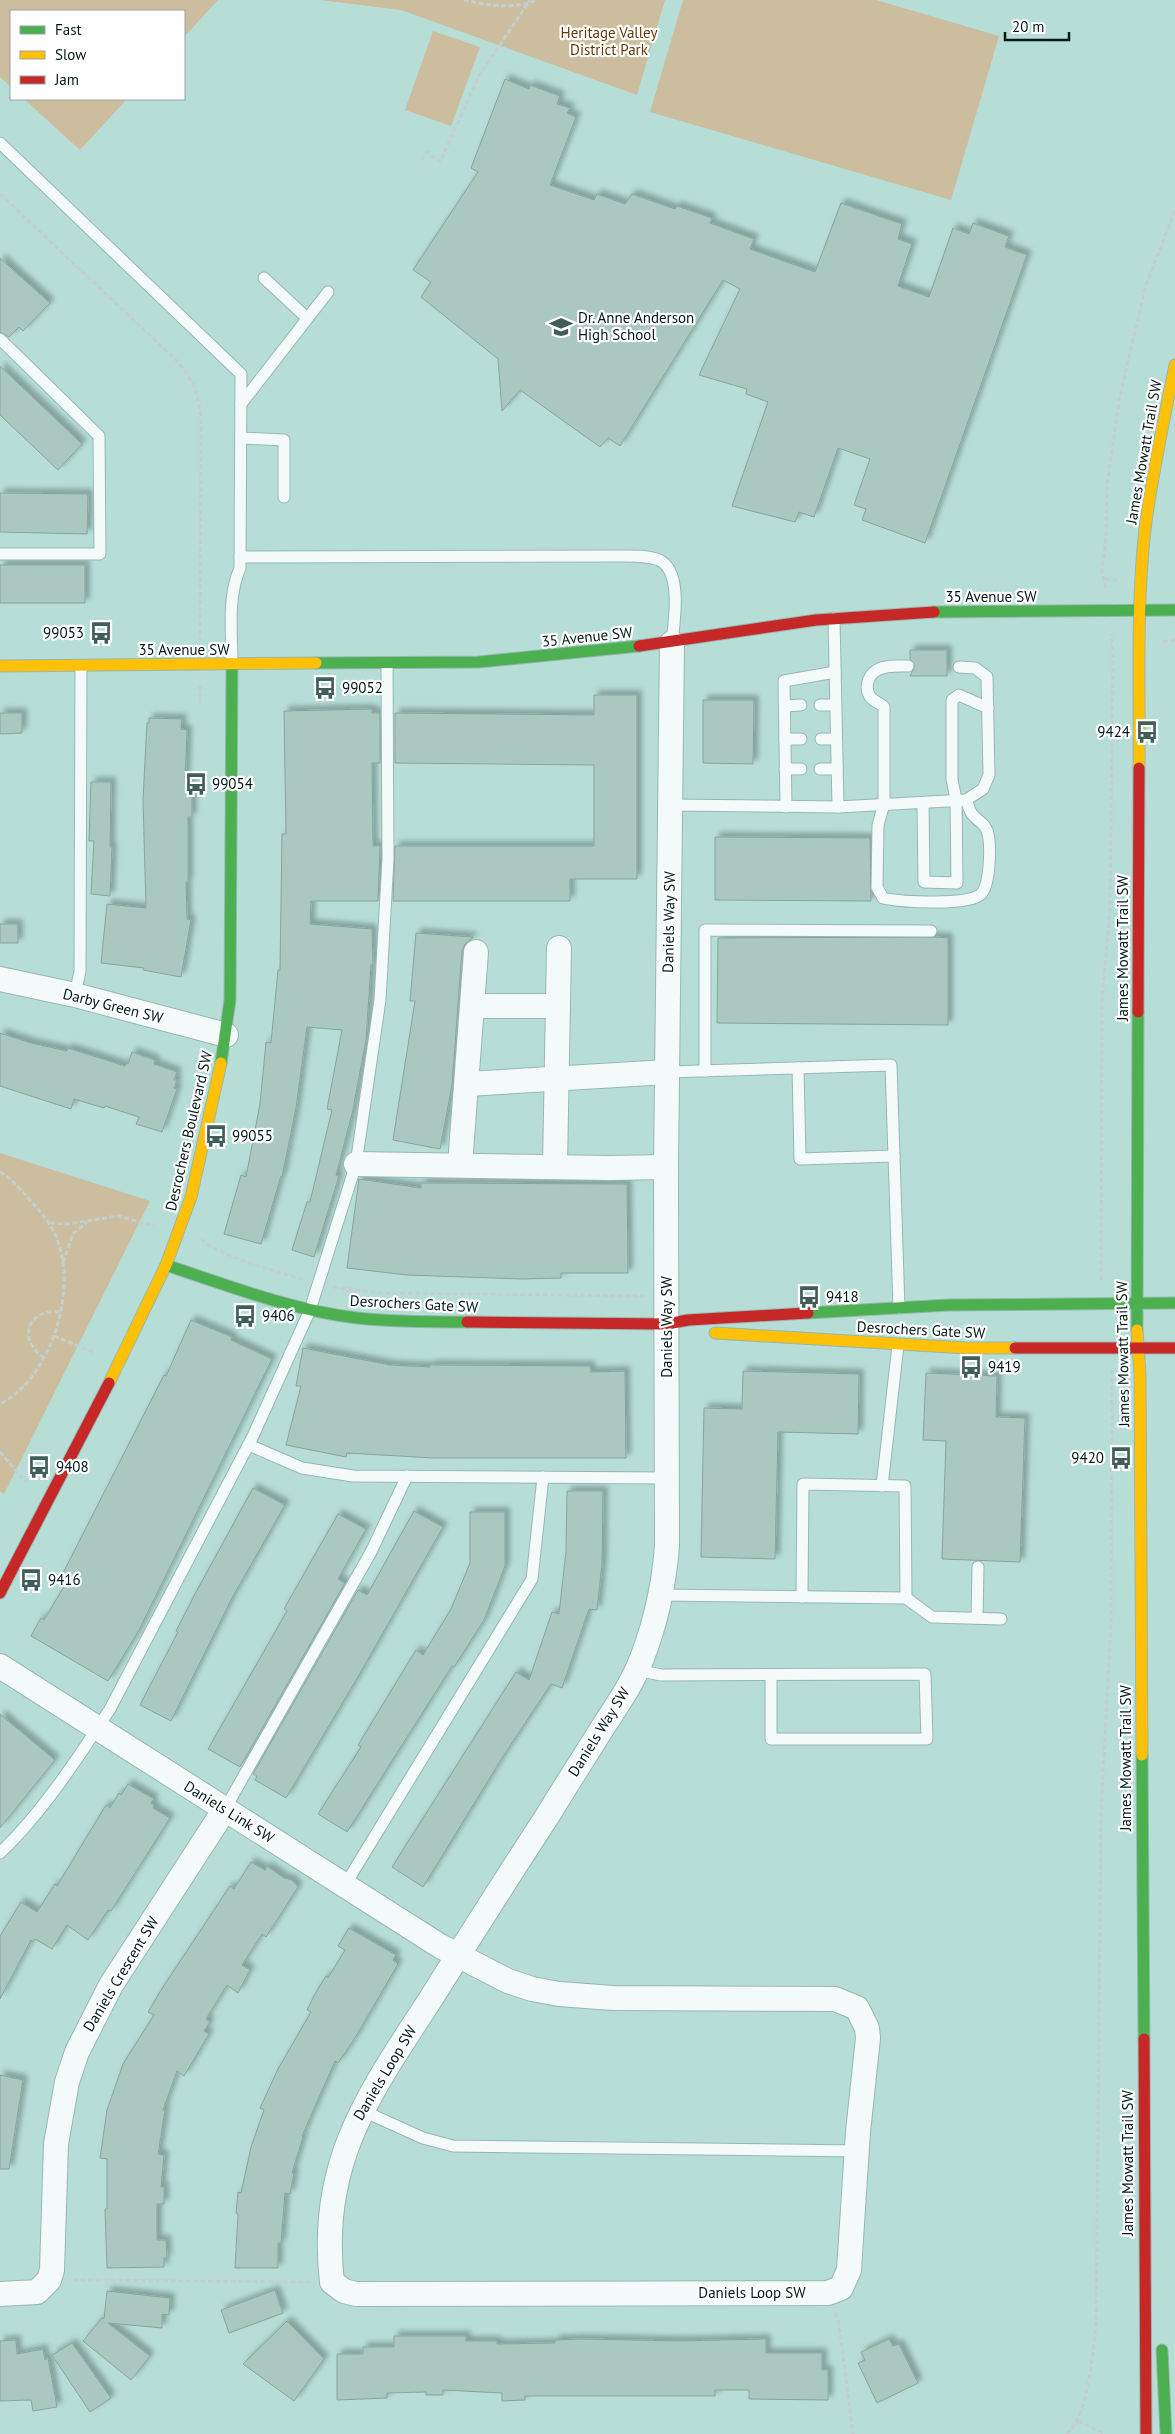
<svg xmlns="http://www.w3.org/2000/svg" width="1175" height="2434" font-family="'PT Sans',sans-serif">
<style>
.green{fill:#cbbd9d}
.building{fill:#abc8c0;stroke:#87a59c;filter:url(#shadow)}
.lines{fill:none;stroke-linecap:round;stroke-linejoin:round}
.lane-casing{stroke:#97b7b2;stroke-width:13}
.street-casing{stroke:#97b7b2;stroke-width:26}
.fast-casing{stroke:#97b7b2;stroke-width:13}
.slow-casing{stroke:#97b7b2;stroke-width:13}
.jam-casing{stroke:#97b7b2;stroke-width:13}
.path{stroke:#c3cfcd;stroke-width:3;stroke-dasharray:5 2.5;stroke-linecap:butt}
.lane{stroke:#f4faf9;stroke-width:11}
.street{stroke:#f4faf9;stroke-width:24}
.fast{stroke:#4caf50;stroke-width:11}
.slow{stroke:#ffc107;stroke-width:11}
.jam{stroke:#c62828;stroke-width:11}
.labels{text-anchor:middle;stroke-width:4.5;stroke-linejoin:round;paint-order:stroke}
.park-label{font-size:15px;fill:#643909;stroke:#fff}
.poi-label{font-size:15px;fill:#001814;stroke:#fff;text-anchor:start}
.street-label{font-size:15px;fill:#001814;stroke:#fff}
</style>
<defs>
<filter id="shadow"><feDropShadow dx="4.5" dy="-4.5" stdDeviation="2.5" flood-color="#0004"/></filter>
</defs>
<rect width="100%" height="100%" fill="#b6ded7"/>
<g class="green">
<polygon points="0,0 218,0 184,37 184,11 11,11 11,87 0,77"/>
<polygon points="320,0 665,0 637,95 401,10"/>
<polygon points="683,0 876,0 999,36 951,200 650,112"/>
<polygon points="433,31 480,47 451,126 405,110"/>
<polygon points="24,99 127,99 80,150"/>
<polygon points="0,1153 150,1201 4,1494 0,1491"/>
</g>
<g class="building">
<polygon points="505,79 529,89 530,85 560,96 557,104 570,108 567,113 576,117 550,185 594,200 597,194 625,204 632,194 675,209 677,206 712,218 710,223 754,239 750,249 815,272 841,203 902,224 898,239 912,244 898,286 929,297 953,228 969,234 973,223 1009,236 1005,247 1027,255 925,543 862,520 866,509 854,505 870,459 838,448 814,517 799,512 795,522 732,506 768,402 746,394 747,389 699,375 740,289 723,280 620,446 608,438 600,447 520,390 502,411 498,359 421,297 431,282 413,270 478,172 471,168"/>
<polygon points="0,258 50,303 23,331 19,327 9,337 0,332"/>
<polygon points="0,366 82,444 58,470 0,415"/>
<polygon points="0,493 88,494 87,534 0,532"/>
<rect x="0" y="565" width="85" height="38"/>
<polygon points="910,650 947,650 947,676 910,676 915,666 910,659"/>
<polygon points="594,695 637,695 637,879 570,879 570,901 393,901 395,846 594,846 594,765 395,763 395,713 594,715"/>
<polygon points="703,700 754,700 753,764 703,763"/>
<polygon points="372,709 372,713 380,713 380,763 372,763 373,846 380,846 378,901 311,901 310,924 372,929 373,965 371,965 366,1040 352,1114 336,1175 339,1176 314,1257 292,1250 307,1202 310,1202 332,1110 327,1109 342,1030 307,1027 296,1108 282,1177 281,1176 261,1244 224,1234 241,1175 246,1177 260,1104 266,1042 271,1043 278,970 280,970 282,834 286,834 284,711"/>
<polygon points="0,713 22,713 22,733 0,734"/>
<polygon points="149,718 182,719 181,729 187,730 185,784 192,784 192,817 188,817 188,882 186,882 187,919 191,920 181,977 143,970 144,968 101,963 107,904 146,908 143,800 147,723 149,723"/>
<polygon points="91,782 111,782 110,847 112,847 110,896 91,894 94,841 89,841"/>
<polygon points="715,837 870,838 871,901 715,900"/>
<rect x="0" y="924" width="18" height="19"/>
<polygon points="416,933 473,937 465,944 462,951 452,1085 440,1149 393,1140 415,1001 410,1001"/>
<polygon points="935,937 948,938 948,1025 717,1023 718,938"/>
<polygon points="0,1033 31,1043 67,1051 68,1048 125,1066 126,1063 128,1064 132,1052 155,1060 154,1064 177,1072 174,1080 177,1080 174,1088 177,1089 162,1132 136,1124 139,1117 105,1106 104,1108 74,1099 71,1109 0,1086"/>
<polygon points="359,1179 421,1188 421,1183 627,1184 628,1273 561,1273 561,1278 522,1279 407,1275 347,1268"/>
<polygon points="191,1320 232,1337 231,1340 272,1359 139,1630 108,1681 31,1636 41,1618 44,1620 68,1580 61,1577 164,1375 166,1376"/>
<polygon points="303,1348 390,1365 430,1367 430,1365 590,1366 591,1372 625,1371 626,1458 433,1458 347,1453 346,1457 286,1445 301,1386 296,1386"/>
<polygon points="743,1371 859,1374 858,1434 778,1432 775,1559 701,1557 704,1408 742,1409"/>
<polygon points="926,1373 997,1376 996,1417 1025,1418 1020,1562 942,1559 946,1441 923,1440"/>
<polygon points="253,1488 285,1505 232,1598 171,1721 140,1705 178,1632 176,1631 195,1594"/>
<polygon points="567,1491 603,1491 602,1564 597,1610 589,1609 562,1688 551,1684 502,1758 423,1887 392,1867 516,1672 529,1680 552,1612 559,1614 566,1551"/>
<polygon points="414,1511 443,1527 359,1675 286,1798 255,1780 257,1776 253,1774 358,1590 367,1595"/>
<polygon points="470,1512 505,1512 505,1566 484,1620 454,1667 452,1666 347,1832 318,1814 361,1747 358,1745 416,1650 423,1655 451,1609 470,1563"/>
<polygon points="338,1514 366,1529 338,1579 345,1583 240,1767 208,1749 287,1611 284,1609"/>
<polygon points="0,1714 55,1760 0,1828"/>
<polygon points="128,1784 154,1799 151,1803 154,1805 153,1808 170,1818 111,1911 108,1910 88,1940 67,1925 52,1949 35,1939 33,1942 31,1940 0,1999 0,1936 21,1902 37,1912 55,1884 57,1886 106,1805 110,1808 119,1793 121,1795"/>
<polygon points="251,1862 265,1870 267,1866 284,1878 292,1880 298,1887 266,1937 262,1934 242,1965 250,1970 238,1993 227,1985 206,2019 210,2022 204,2031 209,2034 184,2076 177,2071 163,2110 165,2110 158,2154 164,2155 161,2187 164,2187 164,2204 157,2204 157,2240 166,2240 167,2258 164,2258 164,2267 107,2268 105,2209 107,2209 107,2159 100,2158 107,2110 123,2064 154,2015 148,2012 163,1987 230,1886 234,1889"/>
<polygon points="349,1928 396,1955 393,1960 398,1964 355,2038 338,2063 335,2061 302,2136 303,2137 292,2173 294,2173 290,2194 285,2193 281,2243 278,2243 278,2268 235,2268 238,2214 236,2213 238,2192 241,2193 251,2147 264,2110 260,2108 278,2069 311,2012 307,2010 315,1994 326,1976 328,1978 345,1950 338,1946"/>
<polygon points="0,2075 23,2080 9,2169 0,2169"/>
<polygon points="275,2290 283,2313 229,2333 221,2310"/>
<polygon points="107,2291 170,2298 169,2315 162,2314 162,2328 108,2323 150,2356 131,2380 83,2341 102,2318 104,2319"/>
<polygon points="287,2321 324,2359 294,2401 243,2364"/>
<polygon points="394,2336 466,2336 466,2341 497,2341 497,2344 555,2343 555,2340 581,2339 680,2341 766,2339 766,2353 822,2353 822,2370 828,2370 828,2400 749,2399 749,2390 715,2390 715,2396 525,2396 525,2400 502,2401 502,2393 443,2390 443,2395 426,2395 426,2392 387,2393 387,2398 337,2400 337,2354 363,2354 363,2347 394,2347"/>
<polygon points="889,2339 893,2346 899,2344 918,2383 877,2403 858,2363 865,2360 861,2352"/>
<polygon points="16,2340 17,2354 43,2349 45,2360 48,2358 57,2407 33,2411 31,2400 0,2401 0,2341"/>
<polygon points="72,2343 111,2398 90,2412 52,2355"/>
</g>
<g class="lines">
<defs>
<g id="lane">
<path d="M 0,143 L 241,374 L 240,568 C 227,598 232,632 232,664"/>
<polyline points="264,278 307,318"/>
<polyline points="0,339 99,436 100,554 0,554"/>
<polyline points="241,404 328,292"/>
<polyline points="241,438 284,440 284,497"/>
<path d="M 240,557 L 616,556 C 630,556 646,555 659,560 C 683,571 674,622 672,643"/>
<path d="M 908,666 C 899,666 886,665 877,670 C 867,676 864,689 871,698 C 874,701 881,704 884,707 L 884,804 L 878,825 L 877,887 L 883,898 C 900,902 970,906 981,894 C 990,885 991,847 988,834 C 986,823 978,822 972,814 C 969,810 968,804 966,800"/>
<polyline points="820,705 835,705"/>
<polyline points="785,706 801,705"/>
<polyline points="785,739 801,739"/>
<polyline points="821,739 836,739"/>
<polyline points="785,769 801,769"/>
<polyline points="820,769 837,769"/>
<polyline points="923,803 924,882 957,883 956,800 952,779 952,700 959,695 988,708"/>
<polyline points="670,805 838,807 834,618"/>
<polyline points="786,807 784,681 835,672"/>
<polyline points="838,807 966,800 983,789 989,775 987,677 975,668 959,667"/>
<polyline points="75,995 80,971 81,666"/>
<polyline points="798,1068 800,1159 894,1156"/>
<polyline points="705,1071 705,930 931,931"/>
<polyline points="667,1072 891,1065 899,1308"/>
<polyline points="249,1445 302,1468 353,1476 666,1478"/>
<polyline points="882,1486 898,1345"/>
<polyline points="661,1595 906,1598 932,1617 1001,1619"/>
<polyline points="802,1597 803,1484 905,1486 906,1598"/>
<polyline points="977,1618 978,1567"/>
<polyline points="637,1670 661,1675 925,1674 927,1739 771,1739 771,1675"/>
<polyline points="225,1809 371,1552 407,1476"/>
<path d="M 0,1853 C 42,1813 78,1758 110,1709 L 253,1436 L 310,1310 L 356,1164 L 380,1000 L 388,859 L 387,663"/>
<polyline points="345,1885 532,1579 543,1477"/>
<polyline points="361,2110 423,2138 453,2146 857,2151"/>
</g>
<g id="street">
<polyline points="0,979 75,995 226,1035"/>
<polyline points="474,1006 558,1006"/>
<polyline points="467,1084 667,1072"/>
<polyline points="356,1164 610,1168 666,1167"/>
<polyline points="460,1165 476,952"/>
<polyline points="555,1166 559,948"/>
<path d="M 0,1666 L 440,1946 L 508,1981 L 532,1989 L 559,1994 L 613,1998 L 835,1999 L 857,2008 L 867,2028 L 868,2038 L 858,2132 L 849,2270 L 841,2288 L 828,2293 L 356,2294 L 344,2291 L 332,2282 C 318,2163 369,2094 430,2000 C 469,1938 508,1876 548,1815 C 566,1785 585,1756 603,1727 C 617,1705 633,1683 642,1658 C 656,1622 664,1584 667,1546 L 666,1167 L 672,643"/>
<polyline points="0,2294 37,2292 49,2280 52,2270 56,2144 67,2082 77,2052 111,1985 225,1809"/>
</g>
<g id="fast">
<polyline points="934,612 1175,610"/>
<polyline points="316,663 479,662 639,646"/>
<polyline points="221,1063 230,1000 232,664"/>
<path d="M 166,1265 C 229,1286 291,1310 357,1318 C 394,1322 430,1322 467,1322"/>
<polyline points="808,1313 949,1305 1175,1303"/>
<polyline points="1137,1330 1138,1012"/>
<polyline points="1142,1755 1144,2039"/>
<polyline points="1162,2350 1166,2434"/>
</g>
<g id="slow">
<polyline points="0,666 316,663"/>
<path d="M 1139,768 C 1140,689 1136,608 1145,529 C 1152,474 1164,420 1175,365"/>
<polyline points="1137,1330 1140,1375 1142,1755"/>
<polyline points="715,1333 966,1348 1015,1348"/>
<polyline points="109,1383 166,1265 191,1197 221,1063"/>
</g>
<g id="jam">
<polyline points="639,646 816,620 934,612"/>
<polyline points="1138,1012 1139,768"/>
<polyline points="467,1322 667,1324 688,1320 808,1313"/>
<polyline points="1015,1348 1175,1348"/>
<polyline points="0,1593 109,1383"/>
<polyline points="1144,2039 1146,2434"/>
</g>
</defs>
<use href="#lane" class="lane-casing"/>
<use href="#street" class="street-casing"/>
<use href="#fast" class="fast-casing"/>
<use href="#slow" class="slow-casing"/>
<use href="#jam" class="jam-casing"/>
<g class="path">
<path d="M 464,0 C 485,5 515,10 536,0"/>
<polyline points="421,160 427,152 440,162 479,76 530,0"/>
<path d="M 0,194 L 177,361 C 195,382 198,394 201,421 L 200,640"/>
<polyline points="1105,579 1119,580"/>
<polyline points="1106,588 1102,571 1106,537 1107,485 1120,395 1146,285 1175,211"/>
<polyline points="1163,642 1175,640"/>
<polyline points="200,686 200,703"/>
<path d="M 0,1172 C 11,1178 20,1189 28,1198 C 41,1212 52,1224 58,1242 C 77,1294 50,1379 0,1404"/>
<polyline points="50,1223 67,1224 118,1216 154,1226"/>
<path d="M 201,1240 L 203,1240 C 213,1254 284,1274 303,1279"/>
<polyline points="63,1262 73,1234 87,1222"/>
<polyline points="1101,1280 1102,999 1110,908 1113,651 1111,634"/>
<polyline points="333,1287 383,1293 644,1296"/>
<polyline points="54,1336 93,1352"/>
<path d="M 44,1358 C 16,1338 28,1308 62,1312"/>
<polyline points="0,1452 22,1478 28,1481"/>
<polyline points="73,2280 311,2282"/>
<polyline points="835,2313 839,2323 853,2434"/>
<polyline points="1078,2421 1105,2434"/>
<path d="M 1067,2434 C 1089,2414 1092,2355 1096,2326 L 1101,1812 L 1111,1622 L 1112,1370"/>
</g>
<use href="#lane" class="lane"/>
<use href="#street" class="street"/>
<use href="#fast" class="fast"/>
<use href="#slow" class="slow"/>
<use href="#jam" class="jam"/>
</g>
<defs>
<symbol id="school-bare" viewBox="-9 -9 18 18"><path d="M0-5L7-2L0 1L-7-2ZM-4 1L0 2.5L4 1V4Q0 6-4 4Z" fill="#405d58" stroke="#fff" stroke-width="2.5" paint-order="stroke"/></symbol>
<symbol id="bus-bare" viewBox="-9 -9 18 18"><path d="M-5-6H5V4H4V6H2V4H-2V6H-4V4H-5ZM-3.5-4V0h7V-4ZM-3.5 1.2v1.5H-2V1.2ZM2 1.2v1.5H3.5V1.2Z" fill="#405d58" stroke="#fff" stroke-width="2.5" paint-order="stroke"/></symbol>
</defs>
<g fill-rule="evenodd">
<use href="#school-bare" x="545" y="311" width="32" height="32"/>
<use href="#bus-bare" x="85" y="617" width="32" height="32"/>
<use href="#bus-bare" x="309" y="672" width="32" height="32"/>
<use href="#bus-bare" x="1131" y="716" width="32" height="32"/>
<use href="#bus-bare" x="180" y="768" width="32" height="32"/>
<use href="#bus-bare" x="200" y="1120" width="32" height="32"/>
<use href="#bus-bare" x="793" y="1281" width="32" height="32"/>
<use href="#bus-bare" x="229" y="1300" width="32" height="32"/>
<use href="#bus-bare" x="955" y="1351" width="32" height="32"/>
<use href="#bus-bare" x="1105" y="1442" width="32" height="32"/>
<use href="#bus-bare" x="23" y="1451" width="32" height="32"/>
<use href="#bus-bare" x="15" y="1564" width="32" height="32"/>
</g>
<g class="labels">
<g class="park-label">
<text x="609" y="38">Heritage Valley<tspan x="609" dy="17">District Park</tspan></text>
</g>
<g class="poi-label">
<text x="578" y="323">Dr. Anne Anderson<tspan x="578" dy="17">High School</tspan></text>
<text x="84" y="638" text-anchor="end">99053</text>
<text x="342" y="693">99052</text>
<text x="1130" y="737" text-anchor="end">9424</text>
<text x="212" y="789">99054</text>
<text x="232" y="1141">99055</text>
<text x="826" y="1302">9418</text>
<text x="262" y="1321">9406</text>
<text x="988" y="1372">9419</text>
<text x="1104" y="1463" text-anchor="end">9420</text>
<text x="56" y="1472">9408</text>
<text x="48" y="1585">9416</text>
</g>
<g class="street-label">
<text transform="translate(1144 452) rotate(-80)" y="5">James Mowatt Trail SW</text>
<text x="991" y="602">35 Avenue SW</text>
<text transform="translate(587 637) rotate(-6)" y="5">35 Avenue SW</text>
<text x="184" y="655">35 Avenue SW</text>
<text transform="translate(669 922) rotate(-89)" y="5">Daniels Way SW</text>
<text transform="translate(1123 948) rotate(-90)" y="5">James Mowatt Trail SW</text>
<text transform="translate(113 1006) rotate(14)" y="5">Darby Green SW</text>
<text transform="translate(189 1131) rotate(-77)" y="5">Desrochers Boulevard SW</text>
<text transform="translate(414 1304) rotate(3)" y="5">Desrochers Gate SW</text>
<text transform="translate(667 1327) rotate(-90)" y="5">Daniels Way SW</text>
<text transform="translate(921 1330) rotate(3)" y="5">Desrochers Gate SW</text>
<text transform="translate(1123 1354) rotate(-91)" y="5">James Mowatt Trail SW</text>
<text transform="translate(599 1732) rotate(-58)" y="5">Daniels Way SW</text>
<text transform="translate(1126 1758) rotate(-90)" y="5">James Mowatt Trail SW</text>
<text transform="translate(229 1812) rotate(32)" y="5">Daniels Link SW</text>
<text transform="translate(121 1974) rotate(-59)" y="5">Daniels Crescent SW</text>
<text transform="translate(385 2073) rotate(-59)" y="5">Daniels Loop SW</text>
<text transform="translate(1128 2163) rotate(-90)" y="5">James Mowatt Trail SW</text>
<text x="752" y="2298">Daniels Loop SW</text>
</g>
</g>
<rect x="10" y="10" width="175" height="90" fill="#ffffff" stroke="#99a3a1"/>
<rect x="20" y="26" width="25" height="8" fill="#4caf50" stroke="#99a3a1"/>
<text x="55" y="35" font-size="15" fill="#001814">Fast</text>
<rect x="20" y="51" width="25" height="8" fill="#ffc107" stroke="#99a3a1"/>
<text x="55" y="60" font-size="15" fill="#001814">Slow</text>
<rect x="20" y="76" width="25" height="8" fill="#c62828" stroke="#99a3a1"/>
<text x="55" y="85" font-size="15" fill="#001814">Jam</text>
<path d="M1005 32v8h64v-8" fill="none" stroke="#001814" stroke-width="2.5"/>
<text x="1012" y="32" font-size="15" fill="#001814" stroke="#ffffff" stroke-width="4" paint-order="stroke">20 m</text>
</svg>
